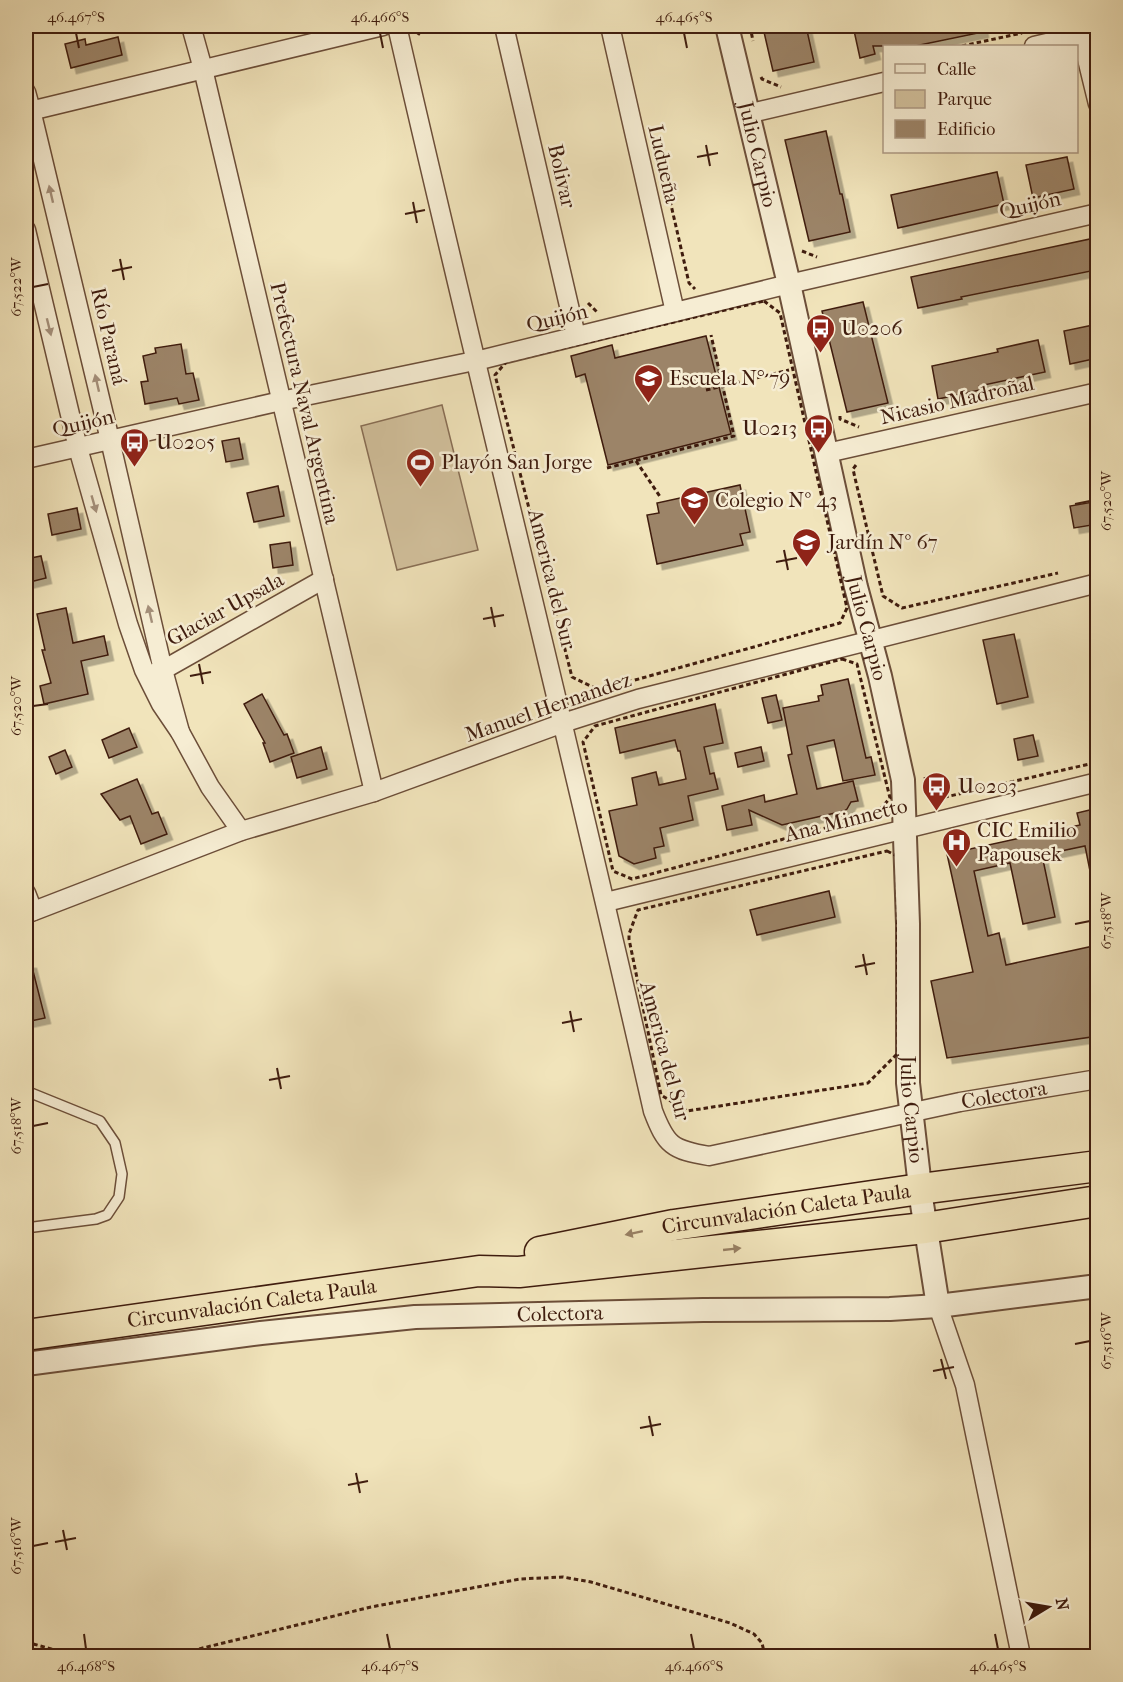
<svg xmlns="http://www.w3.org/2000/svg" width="1123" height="1682" font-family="'IM FELL French Canon',serif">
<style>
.green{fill:#d3c29e;stroke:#896f56;stroke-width:1.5}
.building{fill:#9c8468;stroke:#3f1c0e;stroke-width:1.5;filter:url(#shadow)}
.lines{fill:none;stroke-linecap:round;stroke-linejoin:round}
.service-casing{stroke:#6c4e39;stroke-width:12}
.minor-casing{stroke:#6c4e39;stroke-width:21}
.tertiary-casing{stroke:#6c4e39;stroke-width:26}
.trunk-casing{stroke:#3f1c0e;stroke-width:33}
.path{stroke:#3f1c0e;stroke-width:3;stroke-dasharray:4.5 3;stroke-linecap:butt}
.service{stroke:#f6edd3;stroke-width:9}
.minor{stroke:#f6edd3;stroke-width:18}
.tertiary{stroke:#f6edd3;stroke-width:22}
.trunk{stroke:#f1e4bb;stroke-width:30}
.oneway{fill:#a48f7a}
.oneway2{fill:#988064}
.ticks{fill:none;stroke:#3f1c0e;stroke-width:2}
.labels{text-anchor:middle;stroke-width:5;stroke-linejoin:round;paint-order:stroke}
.street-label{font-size:21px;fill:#3f1c0e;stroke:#f6edd3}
.poi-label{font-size:21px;fill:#3f1c0e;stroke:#f6edd3;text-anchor:start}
.neatline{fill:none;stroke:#3f1c0e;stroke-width:2}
.ticks-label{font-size:15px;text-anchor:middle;fill:#3f1c0e}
</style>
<defs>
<filter id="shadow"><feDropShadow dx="5.5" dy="5.5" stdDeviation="0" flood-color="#0004"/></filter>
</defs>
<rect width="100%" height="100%" fill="#f1e4bb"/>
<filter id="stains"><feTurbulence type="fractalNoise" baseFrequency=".00333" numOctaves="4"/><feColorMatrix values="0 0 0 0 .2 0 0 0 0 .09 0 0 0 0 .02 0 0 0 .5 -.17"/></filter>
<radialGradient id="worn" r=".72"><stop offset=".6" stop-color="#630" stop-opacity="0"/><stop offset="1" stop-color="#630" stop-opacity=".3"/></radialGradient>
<polygon class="green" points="442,405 478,550 397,570 361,426"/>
<g class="building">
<polygon points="794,26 806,26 814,62 773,71 764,32"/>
<polygon points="853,26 982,26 983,32 915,46 873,46 875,54 860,58"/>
<polygon points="118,37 122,55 71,68 65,44 85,39 86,45"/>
<polygon points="826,131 840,194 842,194 850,232 809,241 785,140"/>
<polygon points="1067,157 1074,189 1033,198 1026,165"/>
<polygon points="997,172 1004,204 898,228 891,195"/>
<polygon points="1090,239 1096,270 961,297 962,299 918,308 911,277"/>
<polygon points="863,302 888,403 847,412 822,311"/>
<polygon points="1098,324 1098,358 1070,364 1064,331"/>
<polygon points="706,336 731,434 608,465 585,374 576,377 571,356 612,345 615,358"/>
<polygon points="1038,340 1045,372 979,386 980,390 938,399 932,366 998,352 997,349"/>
<polygon points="181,344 186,374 193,373 199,400 179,404 177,398 145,404 141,382 148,381 143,356 156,353 155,348"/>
<polygon points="239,438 243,459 226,462 222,441"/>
<polygon points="740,485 750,532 740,534 743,545 657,564 647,515 659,513 657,503"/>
<polygon points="278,486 284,516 254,522 247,493"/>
<polygon points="1093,502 1098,524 1074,528 1070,506"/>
<polygon points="77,508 81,529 52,535 48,514"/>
<polygon points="290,542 293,565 273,568 270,545"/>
<polygon points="41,556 46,578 26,583 26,559"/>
<polygon points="66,608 73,643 104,636 108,655 81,661 88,694 44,704 40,686 51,683 42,650 45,650 37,614"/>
<polygon points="1014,634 1028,697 997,704 983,640"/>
<polygon points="848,679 866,758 871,757 875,775 843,781 834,740 807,746 817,789 853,781 858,801 851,802 847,809 844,811 782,825 749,810 752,825 727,830 722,806 764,795 765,802 797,794 788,755 792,754 783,708 819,701 818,696 823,695 821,685"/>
<polygon points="262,694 284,735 287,734 294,753 270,762 263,743 265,743 244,704"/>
<polygon points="776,695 782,720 768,723 762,698"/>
<polygon points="715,704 723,743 704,747 710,774 714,773 718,789 688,796 693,820 660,828 664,846 654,848 656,858 634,864 619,856 609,811 637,805 632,778 656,772 659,785 686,779 680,751 678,751 675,740 620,753 615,728"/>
<polygon points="129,728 137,747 109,758 102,740"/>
<polygon points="1033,735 1038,756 1018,760 1014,739"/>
<polygon points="321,747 327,769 297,778 291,757"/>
<polygon points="761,747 764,761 738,767 735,753"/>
<polygon points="65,750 72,767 56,774 49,757"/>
<polygon points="137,779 152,814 158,812 167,834 141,844 130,816 120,820 101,794"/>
<polygon points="1098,808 1098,876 1091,876 1085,846 1042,855 1055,917 1023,924 1010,863 974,871 988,936 999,933 1006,965 1098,945 1098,1036 947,1058 931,981 973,972 947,854 1080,825 1077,813"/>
<polygon points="829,891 835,917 757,935 750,910"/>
<polygon points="26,963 31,963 45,1018 26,1022"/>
</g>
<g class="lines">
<defs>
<polyline id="service" points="26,1091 100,1121 115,1143 122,1174 119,1197 107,1215 96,1219 26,1228"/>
<g id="minor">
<polyline points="191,26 203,69 374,792"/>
<path id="s1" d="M 397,26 C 480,388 571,748 653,1111 C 666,1145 672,1150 709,1156 L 960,1102 L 1098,1079"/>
<polyline points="504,26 576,336"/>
<polyline points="610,26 675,312"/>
<polyline points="1079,26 1098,104"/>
<polyline points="1034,46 1081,35"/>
<polyline points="26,92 31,110 110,440 163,670 180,732"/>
<polyline points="26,112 383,26"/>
<polyline points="747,114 884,82"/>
<polyline points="26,230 78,448 128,624 144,670 161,704 180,732 210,787 241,831"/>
<polyline points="827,453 1098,392"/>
<polyline points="26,459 281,401 484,359 789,284 1098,213"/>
<polyline points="154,673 163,670 324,579"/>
<polyline points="26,893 33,911"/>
<polyline points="606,902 1098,782"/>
<polyline points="26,914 241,831 374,792 563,723 638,699 1098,583"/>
<polyline points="938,1306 965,1385 1021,1656"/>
</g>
<g id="tertiary">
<path id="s2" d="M 727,26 L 789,284 L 856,587 L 880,676 L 903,780 L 908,924 L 908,1083 L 922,1204 L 938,1306"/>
<path id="s3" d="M 26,1364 L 261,1333 L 415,1317 L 703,1310 L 890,1309 L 938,1306 L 1098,1286"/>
</g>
<g id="trunk">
<path id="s4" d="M 540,1252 L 674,1225 L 920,1189 L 1098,1166"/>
<path id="s5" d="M 26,1335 L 479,1271 L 519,1272 L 925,1228 L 1098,1201"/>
</g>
</defs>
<use href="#service" class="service-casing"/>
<use href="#minor" class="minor-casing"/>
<use href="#tertiary" class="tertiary-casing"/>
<use href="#trunk" class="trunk-casing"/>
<g class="path">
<polyline points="750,26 753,41"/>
<polyline points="418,35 424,26"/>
<polyline points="962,46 1022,33"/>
<polyline points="761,77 762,79 781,87"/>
<polyline points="1095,120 1098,133"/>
<polyline points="660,157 689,283 695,289"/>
<polyline points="802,251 817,257"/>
<polygon points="764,301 780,313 847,608 840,623 599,690 572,677 495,375 507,361"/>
<polyline points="588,303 598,313"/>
<polyline points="706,390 789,370"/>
<polyline points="840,416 840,419 859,427"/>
<polyline points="636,461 661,498"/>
<polyline points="856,465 853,469 855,478 883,596 902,608 1058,573"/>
<polyline points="607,468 734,436 711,335"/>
<polygon points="842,659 857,664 890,798 875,815 632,879 613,871 583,742 595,726"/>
<polyline points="925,777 926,781 941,798 1098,762"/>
<polygon points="887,851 897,856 898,1053 868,1083 687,1111 661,1095 629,939 629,934 638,910"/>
<polyline points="26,1642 77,1656"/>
<polyline points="170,1656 371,1607 520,1579 563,1577 591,1582 730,1623 754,1634 762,1643 765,1656"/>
</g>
<use href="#service" class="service"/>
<use href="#minor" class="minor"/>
<use href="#tertiary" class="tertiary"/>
<use href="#trunk" class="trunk"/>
</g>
<defs><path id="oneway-solid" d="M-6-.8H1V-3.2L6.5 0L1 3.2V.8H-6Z" transform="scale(1.5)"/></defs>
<g class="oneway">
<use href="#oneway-solid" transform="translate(51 194) rotate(-103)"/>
<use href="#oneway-solid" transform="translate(49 327) rotate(76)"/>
<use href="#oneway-solid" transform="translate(97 383) rotate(-103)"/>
<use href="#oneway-solid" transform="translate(94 504) rotate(74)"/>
<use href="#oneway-solid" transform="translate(150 614) rotate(-103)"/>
</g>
<g class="oneway2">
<use href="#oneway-solid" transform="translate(634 1233) rotate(168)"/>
<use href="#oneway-solid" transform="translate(732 1249) rotate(-6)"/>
</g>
<path class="ticks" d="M 76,33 L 79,48M 380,33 L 383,48M 684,33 L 687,48M 706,145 L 710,166M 697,157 L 718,153M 413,202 L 417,223M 405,214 L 425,210M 120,259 L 124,280M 112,271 L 132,267M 33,287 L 48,284M 1075,504 L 1090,501M 784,550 L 788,570M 776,562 L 797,558M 491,607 L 495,627M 483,619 L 504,615M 199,664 L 203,684M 190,676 L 211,672M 33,706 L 48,704M 1075,924 L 1090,921M 863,954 L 867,975M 855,967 L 875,963M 570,1011 L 574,1032M 562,1023 L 582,1019M 277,1068 L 281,1089M 269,1080 L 290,1076M 33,1126 L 48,1123M 1075,1344 L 1090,1341M 941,1359 L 946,1379M 933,1371 L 954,1367M 649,1416 L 653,1436M 640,1428 L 661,1424M 356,1473 L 360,1493M 348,1485 L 368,1481M 63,1530 L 67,1550M 55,1542 L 76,1538M 33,1546 L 48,1543M 84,1634 L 86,1649M 387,1634 L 390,1649M 691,1634 L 694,1649M 995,1634 L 998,1649"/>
<defs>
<symbol id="bus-pin" viewBox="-11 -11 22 30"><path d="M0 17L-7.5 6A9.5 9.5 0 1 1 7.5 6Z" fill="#8f2418" stroke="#f6edd3"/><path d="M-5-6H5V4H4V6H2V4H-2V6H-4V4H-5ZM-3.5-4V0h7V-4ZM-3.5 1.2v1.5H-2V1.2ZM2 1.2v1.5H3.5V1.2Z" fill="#fff"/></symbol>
<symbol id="school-pin" viewBox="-11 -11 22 30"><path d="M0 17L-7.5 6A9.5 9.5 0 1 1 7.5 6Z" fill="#8f2418" stroke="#f6edd3"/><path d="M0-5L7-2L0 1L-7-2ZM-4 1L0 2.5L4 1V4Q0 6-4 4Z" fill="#fff"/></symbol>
<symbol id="stadium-pin" viewBox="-11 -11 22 30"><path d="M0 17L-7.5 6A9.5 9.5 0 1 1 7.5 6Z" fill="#8f2418" stroke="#f6edd3"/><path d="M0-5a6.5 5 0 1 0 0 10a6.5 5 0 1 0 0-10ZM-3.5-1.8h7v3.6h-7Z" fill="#fff"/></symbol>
<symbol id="hospital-pin" viewBox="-11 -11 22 30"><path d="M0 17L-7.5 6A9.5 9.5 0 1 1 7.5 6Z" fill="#8f2418" stroke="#f6edd3"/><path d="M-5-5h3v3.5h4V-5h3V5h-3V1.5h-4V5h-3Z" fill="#fff"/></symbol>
</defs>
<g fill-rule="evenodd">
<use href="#bus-pin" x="804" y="312" width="33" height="45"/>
<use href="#school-pin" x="632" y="362" width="33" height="45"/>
<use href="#bus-pin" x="802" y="412" width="33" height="45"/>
<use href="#bus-pin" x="118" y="426" width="33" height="45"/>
<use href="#stadium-pin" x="404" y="446" width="33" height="45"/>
<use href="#school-pin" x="678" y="484" width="33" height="45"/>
<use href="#school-pin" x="790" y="526" width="33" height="45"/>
<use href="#bus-pin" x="920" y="770" width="33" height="45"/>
<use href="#hospital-pin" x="940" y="826" width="33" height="45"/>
</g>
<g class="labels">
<g class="street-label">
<text dy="7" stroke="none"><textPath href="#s2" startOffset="132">Julio Carpio</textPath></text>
<text transform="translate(664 164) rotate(77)" y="7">Ludueña</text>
<text transform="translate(562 176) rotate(77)" y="7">Bolivar</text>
<text transform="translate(1030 205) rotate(-13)" y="7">Quijón</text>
<text transform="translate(557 318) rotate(-14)" y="7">Quijón</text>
<text transform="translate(109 336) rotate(77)" y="7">Río Paraná</text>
<text transform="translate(957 400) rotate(-13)" y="7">Nicasio Madroñal</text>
<text transform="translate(305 403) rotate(77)" y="7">Prefectura Naval Argentina</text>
<text transform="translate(83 423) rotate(-13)" y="7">Quijón</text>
<text transform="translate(552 579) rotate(76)" y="7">America del Sur</text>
<text transform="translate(225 609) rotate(-29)" y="7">Glaciar Upsala</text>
<text dy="7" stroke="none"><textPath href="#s2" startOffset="618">Julio Carpio</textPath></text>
<text transform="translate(548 707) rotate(-19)" y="7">Manuel Hernandez</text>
<text transform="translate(846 820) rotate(-14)" y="7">Ana Minnetto</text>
<text transform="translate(665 1051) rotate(75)" y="7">America del Sur</text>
<text dy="7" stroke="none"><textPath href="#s1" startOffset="1494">Colectora</textPath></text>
<text dy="7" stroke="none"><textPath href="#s2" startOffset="1104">Julio Carpio</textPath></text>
<text dy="7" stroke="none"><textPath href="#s4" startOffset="250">Circunvalación Caleta Paula</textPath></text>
<text dy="7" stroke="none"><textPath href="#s5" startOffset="228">Circunvalación Caleta Paula</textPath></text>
<text dy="7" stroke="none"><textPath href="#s3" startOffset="537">Colectora</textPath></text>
</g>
<g class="poi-label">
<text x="841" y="335">U0206</text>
<text x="669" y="385">Escuela N° 79</text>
<text x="797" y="435" text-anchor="end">U0213</text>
<text x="156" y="449">U0205</text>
<text x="441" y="469">Playón San Jorge</text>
<text x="715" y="507">Colegio Nº 43</text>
<text x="828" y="549">Jardín Nº 67</text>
<text x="958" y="793">U0203</text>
<text x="977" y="837">CIC Emilio<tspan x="977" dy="24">Papousek</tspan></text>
</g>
</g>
<rect width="1123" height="1682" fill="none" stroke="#f1e4bb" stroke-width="66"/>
<rect x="883" y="45" width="195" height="108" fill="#f6edd3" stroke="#ad9984" stroke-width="1.5"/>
<rect x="895" y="64" width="30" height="9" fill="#f6edd3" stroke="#ad9984" stroke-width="1.5"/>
<text x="937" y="75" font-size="18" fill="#3f1c0e">Calle</text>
<rect x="895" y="90" width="30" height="18" fill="#d3c29e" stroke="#ad9984" stroke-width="1.5"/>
<text x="937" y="105" font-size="18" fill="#3f1c0e">Parque</text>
<rect x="895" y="120" width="30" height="18" fill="#9c8468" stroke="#ad9984" stroke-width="1.5"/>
<text x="937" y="135" font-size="18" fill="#3f1c0e">Edificio</text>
<g transform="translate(1048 1607) rotate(79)" stroke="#f6edd3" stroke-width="4.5" paint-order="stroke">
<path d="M0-4.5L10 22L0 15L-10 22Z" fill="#3f1c0e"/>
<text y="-9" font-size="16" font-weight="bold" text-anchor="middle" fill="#3f1c0e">N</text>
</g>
<rect x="33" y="33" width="1057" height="1616" class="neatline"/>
<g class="ticks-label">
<text x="76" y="22">46.467°S</text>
<text x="380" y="22">46.466°S</text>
<text x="684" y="22">46.465°S</text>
<text transform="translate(16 287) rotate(-90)" y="5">67.522°W</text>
<text transform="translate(1106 501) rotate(-90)" y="5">67.520°W</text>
<text transform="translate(16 706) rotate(-90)" y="5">67.520°W</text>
<text transform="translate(1106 921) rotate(-90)" y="5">67.518°W</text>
<text transform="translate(16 1126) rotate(-90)" y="5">67.518°W</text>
<text transform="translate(1106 1341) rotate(-90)" y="5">67.516°W</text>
<text transform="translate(16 1546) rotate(-90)" y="5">67.516°W</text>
<text x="86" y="1671">46.468°S</text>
<text x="390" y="1671">46.467°S</text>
<text x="694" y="1671">46.466°S</text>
<text x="998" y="1671">46.465°S</text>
</g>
<rect width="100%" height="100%" filter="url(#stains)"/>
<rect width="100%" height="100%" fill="url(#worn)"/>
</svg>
